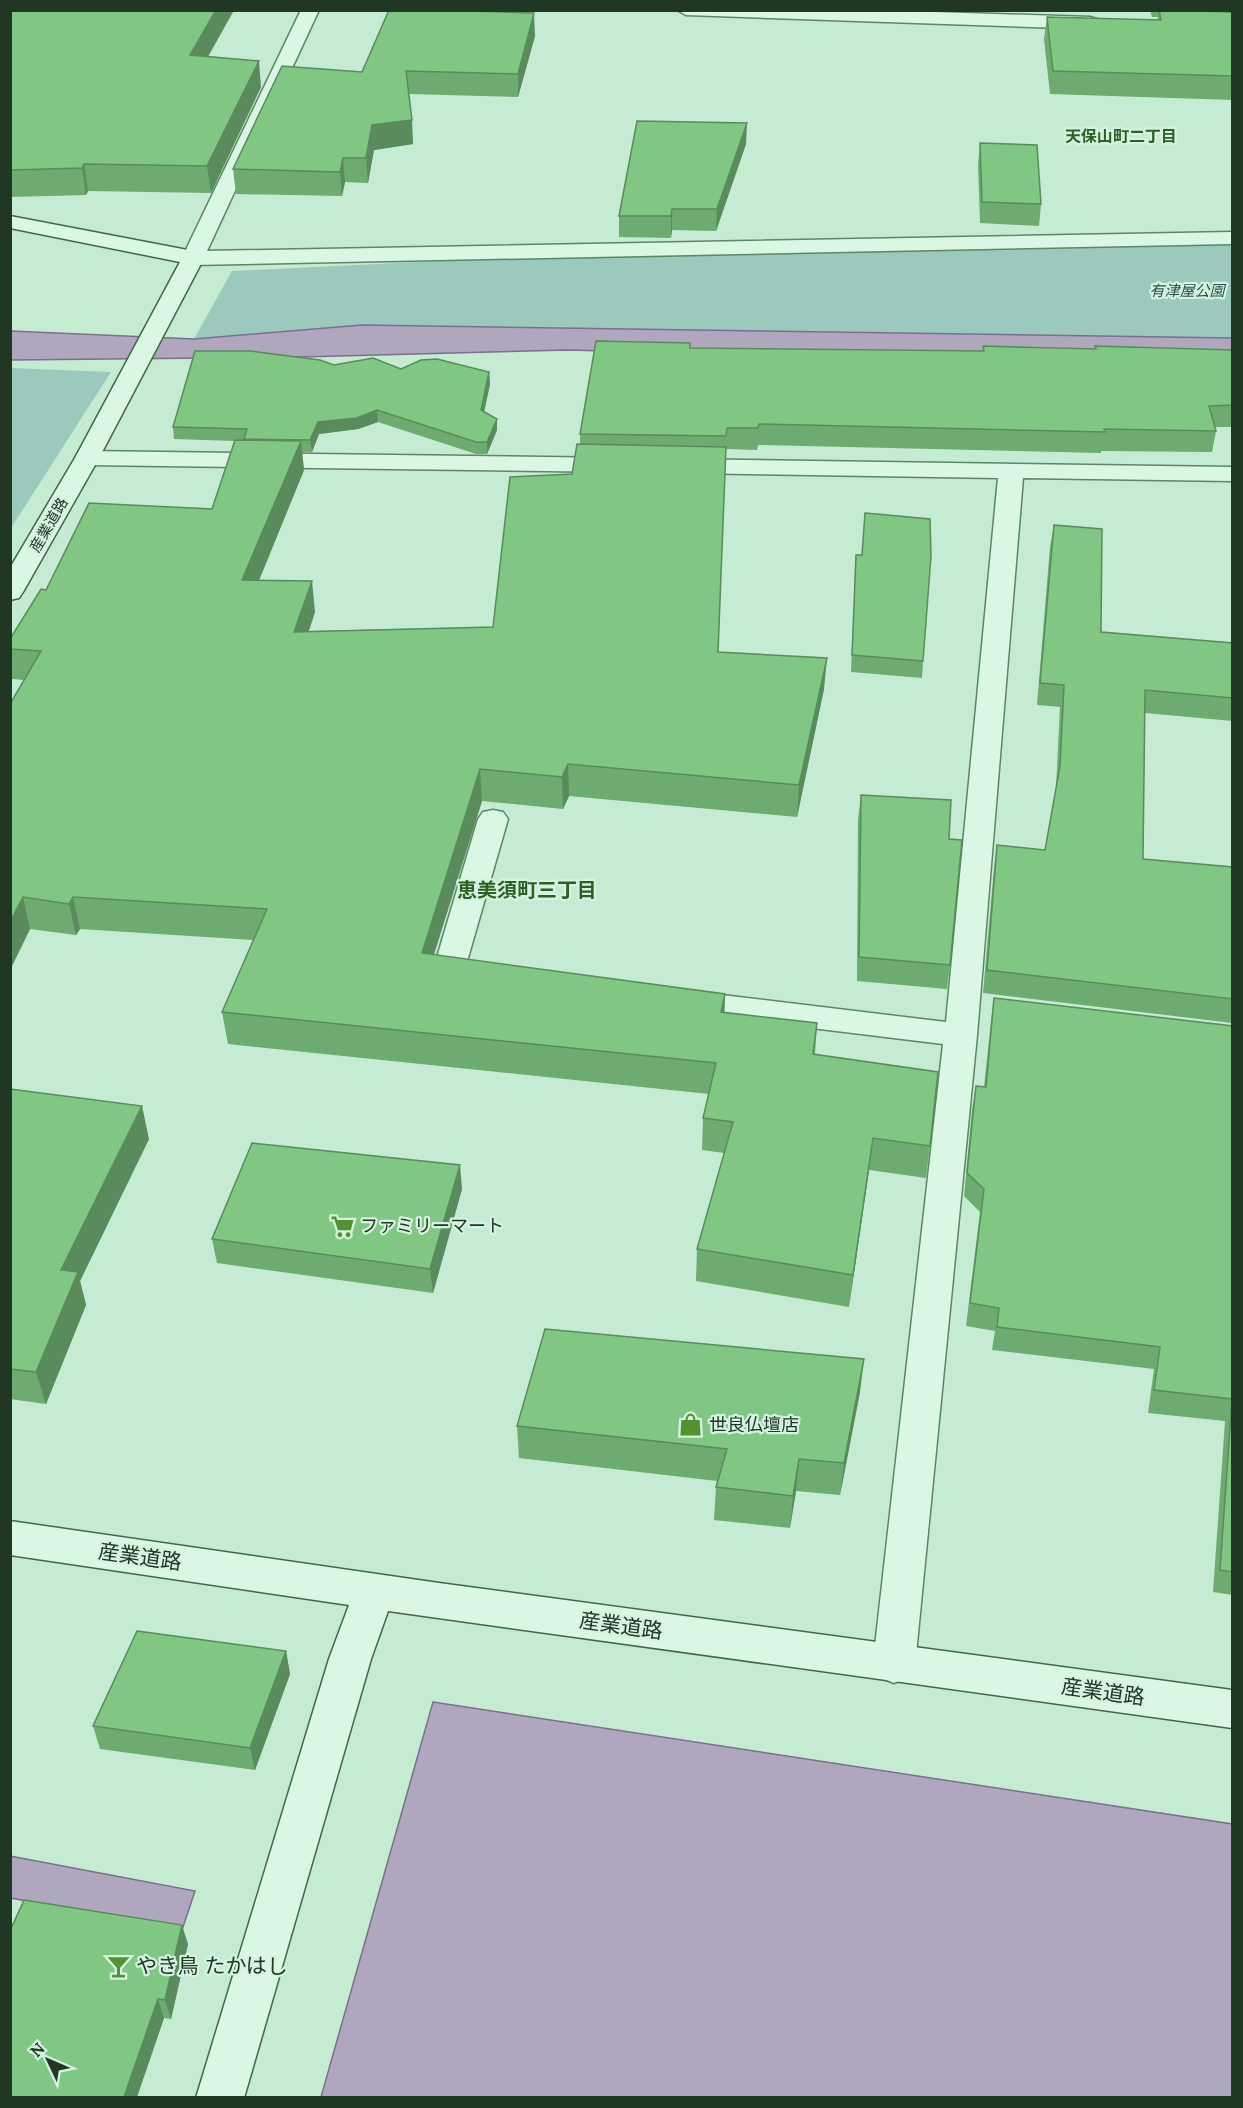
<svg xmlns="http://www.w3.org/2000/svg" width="1243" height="2108" font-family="Lora,'Noto Sans JP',serif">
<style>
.green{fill:#9bc9be}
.water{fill:#b0a7bf;stroke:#7b6f8d;stroke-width:1.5}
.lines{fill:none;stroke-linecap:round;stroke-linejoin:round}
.street-casing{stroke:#5d8664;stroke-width:3}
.secondary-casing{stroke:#406846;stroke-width:3}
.street{fill:#d9f7e3;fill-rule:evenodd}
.secondary{fill:#d9f7e3;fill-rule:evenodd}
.wall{fill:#6dab71}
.shaded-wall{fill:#598b5c}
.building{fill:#7fc783;stroke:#598b5c;stroke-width:1.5}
.labels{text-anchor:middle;stroke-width:4.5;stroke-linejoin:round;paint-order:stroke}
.far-park-label{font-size:15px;font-style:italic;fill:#28524d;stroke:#d5f3e0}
.far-street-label{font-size:15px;fill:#203723;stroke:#d5f3e0}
.far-neighbourhood-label{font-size:16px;font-weight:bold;fill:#2b6122;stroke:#d5f3e0}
.poi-label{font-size:18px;fill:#203723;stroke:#d5f3e0;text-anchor:start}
.neighbourhood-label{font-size:20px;font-weight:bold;fill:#2b6122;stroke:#d5f3e0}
.near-street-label{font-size:21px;fill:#203723;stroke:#d5f3e0}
.near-poi-label{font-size:21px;fill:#203723;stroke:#d5f3e0;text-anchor:start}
</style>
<rect width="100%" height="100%" fill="#c6ebd3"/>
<g class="green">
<polygon points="1232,245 1232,338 362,325 194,339 232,271 459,260"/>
<polygon points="11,368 111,372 11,528 10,368"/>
</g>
<g class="water">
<polygon points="362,325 1232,338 1232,367 567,350 301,357 11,360 11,331 194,339"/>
<polygon points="433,1702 1232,1824 1232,2097 321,2097"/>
<polygon points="10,1856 195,1891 182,1930 11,1898"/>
</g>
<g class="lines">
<defs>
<g id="street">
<polygon points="301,10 319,10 207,251 1232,232 1232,244 193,265 185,263 182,258"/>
<polygon points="677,10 873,10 1090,17 1097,19 1099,23 1097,27 1090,29 686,15"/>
<polygon points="87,451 619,458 628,460 631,465 628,470 619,472 87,465 78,463 75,458 78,453"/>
<polygon points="679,459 1232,467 1232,481 1023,478 977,1035 915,1664 909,1677 894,1683 879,1677 873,1664 943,1044 680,1012 669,1009 664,1001 669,993 680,990 946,1022 998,478 679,473 670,471 667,466 670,461"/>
<polygon points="493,810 503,812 508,819 466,965 488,969 493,977 488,985 477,988 437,982 432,974 478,819 483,812"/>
</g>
<g id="secondary">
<polygon points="10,216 193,251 201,253 204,258 99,458 23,592 19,598 10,600 10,568 75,458 180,262 10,228"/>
<polygon points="10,1521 439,1583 1232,1690 1232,1728 388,1611 371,1659 244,2098 196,2098 329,1659 349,1605 10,1555"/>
</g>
</defs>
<use href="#street" class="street-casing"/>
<use href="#secondary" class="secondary-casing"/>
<use href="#street" class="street"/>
<use href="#secondary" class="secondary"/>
</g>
<g class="wall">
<polygon points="10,10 234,10 208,57 261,87 211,193 88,191 86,195 10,197"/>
<polygon points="1150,10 1233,10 1233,100 1050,94 1044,39 1047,17 1157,20 1158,17 1152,17"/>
<polygon points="535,36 518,97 409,94 413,144 374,150 368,183 345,182 342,196 236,194 233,169 362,72"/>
<polygon points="980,143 1041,204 1039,226 980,223 978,164"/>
<polygon points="746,144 716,231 672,230 671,238 619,237 619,216"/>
<polygon points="983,346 1095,349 1095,346 1233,350 1233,427 1215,427 1216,431 1212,452 1101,451 1101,453 758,445 757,450 726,449 718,652 824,689 797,817 569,796 563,809 482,801 434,955 725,994 724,1013 817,1023 815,1054 930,1146 926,1178 869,1170 849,1307 696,1281 697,1249 724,1153 702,1150 703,1118 709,1094 228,1044 222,1012 253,940 80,929 76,935 30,929 10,970 10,704 24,680 12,679 10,672 10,639 46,590 212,509 235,441 174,439 173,427 334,365 489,372 490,384 484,412 497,419 497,430 487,454 476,454 378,422 358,429 319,434 312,452 302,452 304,470 259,580 315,612 309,631 493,627 572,474 580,444 580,434 690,348 983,351"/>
<polygon points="1054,525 1101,632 1233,643 1233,721 1145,713 1143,859 1233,867 1233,1026 1232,1023 983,993 994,868 997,845 1045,850 1056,788 1060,707 1037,705 1050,547"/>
<polygon points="856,555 923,661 922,678 851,672"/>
<polygon points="861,795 950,965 947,989 857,981 858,819"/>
<polygon points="994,998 1233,1026 1233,1595 1213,1592 1225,1421 1148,1413 1154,1369 992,1350 995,1331 966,1326 980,1212 964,1196 972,1109 976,1086 984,1087 991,1021"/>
<polygon points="10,1089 149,1139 80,1281 86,1305 46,1404 10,1399"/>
<polygon points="462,1189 433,1293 217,1263 212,1239"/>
<polygon points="860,1392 840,1495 796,1491 790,1528 714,1520 716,1487 717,1481 519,1458 517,1426"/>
<polygon points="286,1651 290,1674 255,1770 100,1749 93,1726"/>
<polygon points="188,1944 171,2019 164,2018 137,2097 10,2097"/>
</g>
<g class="shaded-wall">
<polygon points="216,10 234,10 194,81 190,55"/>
<polygon points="534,13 535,36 518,97 518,74"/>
<polygon points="259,61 261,87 211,193 207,166"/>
<polygon points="412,120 413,144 374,150 368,183 366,158 372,125"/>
<polygon points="747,123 746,144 716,231 717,209"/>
<polygon points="343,158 345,182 342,196 340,172"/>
<polygon points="84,164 88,191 86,195 82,168"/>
<polygon points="672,209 672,230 671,238 671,216"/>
<polygon points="489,372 490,384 482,422 481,410"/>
<polygon points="377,410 378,422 358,429 319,434 312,452 310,440 318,422"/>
<polygon points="497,419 497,430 487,454 487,442"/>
<polygon points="301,441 304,470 247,610 242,580"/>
<polygon points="312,581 315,612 298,662 294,632"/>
<polygon points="827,658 824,689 797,817 799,785"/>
<polygon points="568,764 569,796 563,809 562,777"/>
<polygon points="480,769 482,801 424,985 422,953"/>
<polygon points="23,897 30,929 10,970 10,922"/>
<polygon points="73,897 80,929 76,935 69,904"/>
<polygon points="725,994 724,1026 721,1012"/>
<polygon points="142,1106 149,1139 80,1281 86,1305 46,1404 36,1372 61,1270"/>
<polygon points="873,1138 869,1170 849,1307 853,1275"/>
<polygon points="460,1165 462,1189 433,1293 430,1269"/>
<polygon points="864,1359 860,1392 840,1495 844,1463"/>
<polygon points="799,1459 796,1491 790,1528 793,1496"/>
<polygon points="286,1651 290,1674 255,1770 250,1748"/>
<polygon points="182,1925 188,1944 171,2019 165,2000"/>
<polygon points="158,1999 164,2018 137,2097 124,2097"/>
</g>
<g class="building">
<polygon points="10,10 216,10 190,55 259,61 207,166 84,164 82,168 10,170"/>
<polygon points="389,10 438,10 534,13 518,74 406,71 412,120 372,125 366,158 343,158 340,172 233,169 282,66 362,72"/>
<polygon points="1159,10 1233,12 1233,76 1053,71 1047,17 1161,20"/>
<polygon points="637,121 747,123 717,209 672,209 671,216 619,216"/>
<polygon points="980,143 1037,145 1041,204 982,202"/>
<polygon points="596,341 690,343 690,348 984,351 983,346 1096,349 1095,346 1233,350 1233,405 1209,406 1216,431 1104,429 1105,432 759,424 758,428 727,428 726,436 580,434"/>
<polygon points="195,351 251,351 320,360 334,365 373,358 401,369 421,360 437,359 489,372 481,410 497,419 487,442 476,442 377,410 357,418 318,422 310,440 244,439 247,429 173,427"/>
<polygon points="235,440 301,441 242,580 312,581 294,632 493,627 510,477 572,474 577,444 726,447 718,652 827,658 799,785 568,764 562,777 480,769 422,953 725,994 721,1012 817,1023 813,1054 938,1072 930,1146 873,1138 853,1275 697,1249 733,1122 703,1118 716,1063 222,1012 267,909 73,897 69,904 23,897 10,922 10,704 41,651 10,649 10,639 41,589 46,590 89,503 212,509"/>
<polygon points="865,513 930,519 931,556 923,661 852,655 856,555 862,555"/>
<polygon points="1054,525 1102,529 1101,632 1233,643 1233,698 1145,690 1143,859 1233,867 1233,999 987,970 997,845 1045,850 1060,766 1064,685 1040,683"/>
<polygon points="861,795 951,800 949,839 962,840 950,965 859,957"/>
<polygon points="994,998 1233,1026 1233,1572 1220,1570 1232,1399 1154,1390 1160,1347 997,1327 999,1308 970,1303 984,1189 967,1173 976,1086 986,1087"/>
<polygon points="10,1089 142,1106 61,1270 78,1272 36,1372 10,1369"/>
<polygon points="252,1143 460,1165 430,1269 212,1239"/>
<polygon points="545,1329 864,1359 844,1463 799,1459 793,1496 716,1487 727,1449 517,1426"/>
<polygon points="137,1631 286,1651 250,1748 93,1726"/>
<polygon points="24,1900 182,1925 165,2000 158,1999 124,2097 10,2097 10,1931"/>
</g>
<defs>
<symbol id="supermarket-bare" viewBox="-9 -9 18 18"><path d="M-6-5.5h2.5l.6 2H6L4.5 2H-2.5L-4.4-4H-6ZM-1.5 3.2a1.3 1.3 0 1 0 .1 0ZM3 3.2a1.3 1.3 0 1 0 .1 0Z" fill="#549131" stroke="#d5f3e0" stroke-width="2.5" paint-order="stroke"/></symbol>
<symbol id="shop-bare" viewBox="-9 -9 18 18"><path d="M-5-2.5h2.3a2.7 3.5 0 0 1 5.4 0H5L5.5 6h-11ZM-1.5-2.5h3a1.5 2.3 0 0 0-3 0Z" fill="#549131" stroke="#d5f3e0" stroke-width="2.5" paint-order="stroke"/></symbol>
<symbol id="bar-bare" viewBox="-9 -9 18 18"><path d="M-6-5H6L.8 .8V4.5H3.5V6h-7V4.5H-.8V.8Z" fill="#549131" stroke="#d5f3e0" stroke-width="2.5" paint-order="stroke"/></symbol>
</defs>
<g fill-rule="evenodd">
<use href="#supermarket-bare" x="326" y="1210" width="33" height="33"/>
<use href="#shop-bare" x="674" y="1408" width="33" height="33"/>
<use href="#bar-bare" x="102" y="1950" width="33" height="33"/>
</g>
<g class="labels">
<g class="far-park-label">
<text x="1187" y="296">有津屋公園</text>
</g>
<g class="far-street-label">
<text transform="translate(49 525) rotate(-60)" y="5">産業道路</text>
</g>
<g class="far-neighbourhood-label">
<text x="1121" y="142">天保山町二丁目</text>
</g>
<g class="poi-label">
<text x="360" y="1232">ファミリーマート</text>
<text x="709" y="1431">世良仏壇店</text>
</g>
<g class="neighbourhood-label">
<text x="527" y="897">恵美須町三丁目</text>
</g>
<g class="near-street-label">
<text transform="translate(140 1557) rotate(8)" y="7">産業道路</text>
<text transform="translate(621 1626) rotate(8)" y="7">産業道路</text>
<text transform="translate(1103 1692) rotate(8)" y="7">産業道路</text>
</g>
<g class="near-poi-label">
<text x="136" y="1973">やき鳥 たかはし</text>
</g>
</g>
<rect width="1243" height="2108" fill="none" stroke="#203723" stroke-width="24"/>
<g transform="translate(48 2060) rotate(314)" stroke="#d5f3e0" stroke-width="4.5" paint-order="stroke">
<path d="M0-4.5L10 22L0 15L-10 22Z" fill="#203723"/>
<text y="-9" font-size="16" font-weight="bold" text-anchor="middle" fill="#203723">N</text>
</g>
</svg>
